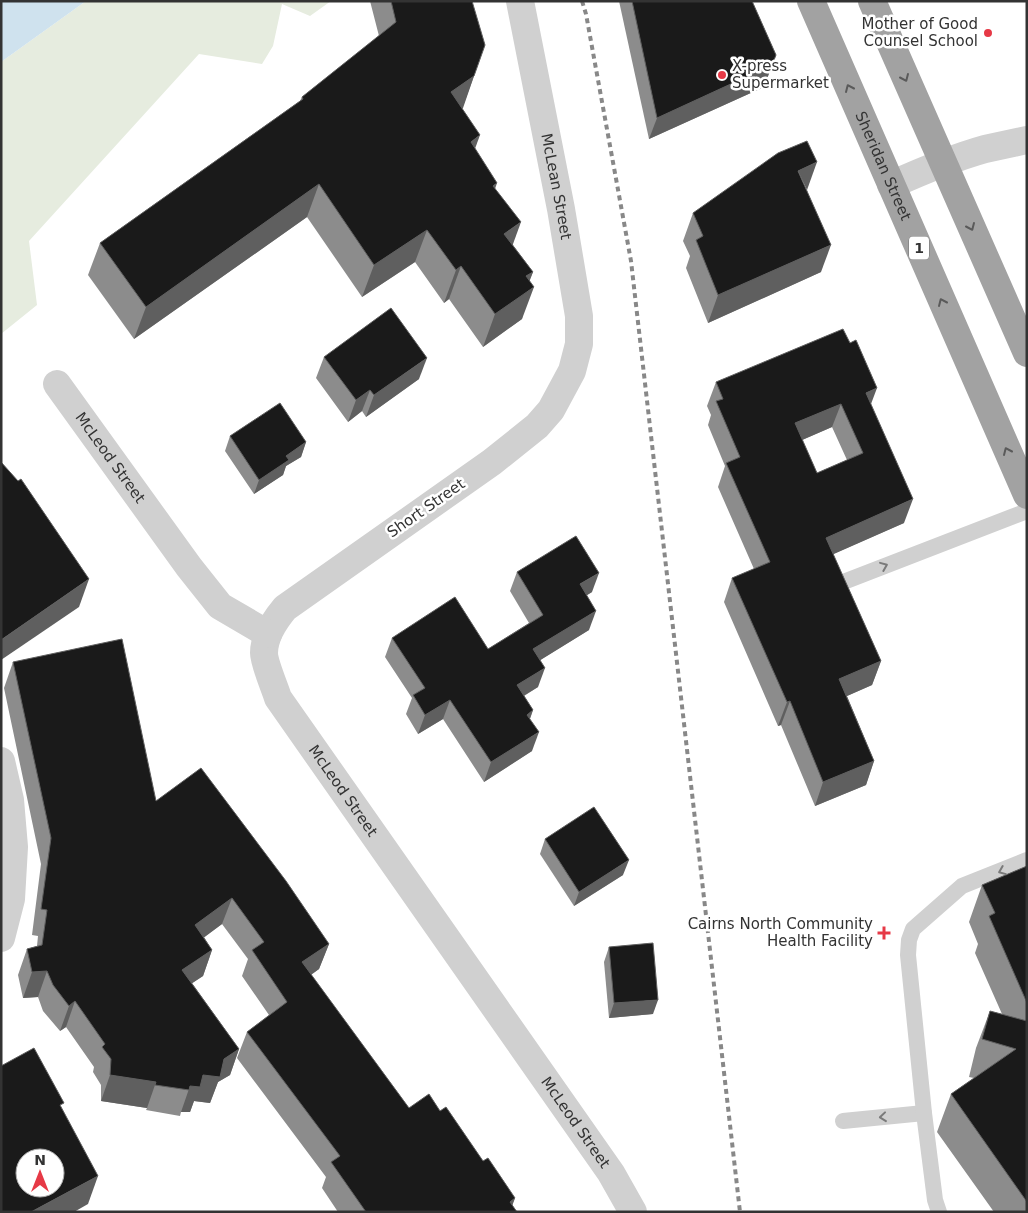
<svg xmlns="http://www.w3.org/2000/svg" width="1028" height="1213" font-family="'DejaVu Sans',sans-serif">
<style>
.green{fill:#e6ecdf}
.water{fill:#cfe2ee}
.lines{fill:none;stroke-linecap:round;stroke-linejoin:round}
.service{stroke:#d0d0d0;stroke-width:16}
.minor{stroke:#d0d0d0;stroke-width:28}
.trunk{stroke:#a2a2a2;stroke-width:28}
.rail{stroke:#888;stroke-width:4;stroke-dasharray:5 4;stroke-linecap:butt}
.wall{fill:#8c8c8c;fill-rule:evenodd}
.shaded-wall{fill:#5f5f5f}
.building{fill:#1a1a1a;stroke:#5f5f5f;fill-rule:evenodd}
.oneway{stroke:#5a5a5a}
.oneway2{stroke:#7a7a7a}
.poi-dot{fill:#e63946;stroke:#fff;stroke-width:2}
.labels{text-anchor:middle;stroke-width:5;stroke-linejoin:round;paint-order:stroke}
.shield{fill:#fff;stroke:#707070;stroke-width:1}
.shield-label{font-size:14px;font-weight:bold;fill:#333}
.poi-label{font-size:15px;fill:#333;stroke:#fff;text-anchor:end}
.street-label{font-size:15px;fill:#333;stroke:#fff}
</style>
<rect width="100%" height="100%" fill="#fff"/>
<polygon class="green" points="86,1 331,1 310,16 282,4 273,46 262,64 199,54 29,241 37,305 1,334 1,62"/>
<polygon class="water" points="1,1 86,1 1,62"/>
<g class="lines">
<g class="service">
<polyline points="846,581 1027,511"/>
<polyline points="843,1121 924,1113"/>
<polyline points="939,1212 935,1200 924,1113 908,955 909,940 913,929 962,886 1027,860"/>
</g>
<g class="minor">
<path id="s1" d="M 520,1 L 561,209 L 579,316 L 579,344 L 572,371 L 551,410 L 537,426 L 492,462 L 285,608 C 275,620 264,637 264,653 C 264,663 275,688 278,698 L 611,1173 L 633,1212"/>
<path d="M 891,185 C 922,171 953,158 985,149 C 999,146 1013,143 1027,140"/>
<path id="s2" d="M 57,384 L 189,567 L 220,606 L 268,634"/>
<polyline points="1,761 10,800 14,847 11,899 1,938"/>
</g>
<g class="trunk">
<path id="s3" d="M 811,1 L 1027,495"/>
<polyline points="872,1 1027,353"/>
</g>
<polyline class="rail" points="582,1 586,14 631,261 740,1212"/>
</g>
<g class="wall">
<polygon points="370,1 472,1 474,76 462,109 475,149 495,189 513,245 533,272 529,281 522,319 483,347 449,299 444,303 415,262 362,297 307,217 134,339 88,275 100,243 300,101 302,97 379,36"/>
<polygon points="619,1 752,1 776,55 764,87 649,139"/>
<polygon points="807,190 821,272 708,323 686,268 690,256 683,241 693,213"/>
<polygon points="324,357 419,379 366,417 362,411 348,422 316,378"/>
<path d="M 716,382 L 871,405 L 904,523 L 833,554 L 881,661 L 872,685 L 847,696 L 874,761 L 866,785 L 815,806 L 781,725 L 778,726 L 724,602 L 732,578 L 754,569 L 718,487 L 725,466 L 708,425 L 711,415 L 707,406 ZM 832,427 L 847,460 L 817,473 L 802,440 Z"/>
<polygon points="230,436 306,442 301,457 286,466 283,475 254,494 225,451"/>
<polygon points="517,572 592,592 587,595 589,630 540,660 538,687 524,696 533,710 530,719 532,751 484,782 443,719 418,734 406,714 412,698 385,657 392,638 488,649 529,623 510,591"/>
<polygon points="13,662 156,801 329,944 319,969 311,975 409,1108 440,1111 515,1198 512,1205 517,1212 338,1212 322,1188 326,1177 237,1058 247,1032 269,1015 242,976 248,959 222,924 204,937 212,950 203,976 192,983 239,1049 230,1075 218,1082 210,1103 194,1101 190,1112 181,1112 180,1116 146,1110 147,1108 101,1101 101,1085 93,1072 94,1067 66,1027 60,1031 43,1011 38,997 23,998 18,975 27,949 37,946 38,936 32,935 41,864 4,688"/>
<polygon points="545,839 623,875 574,906 540,854"/>
<polygon points="1027,866 1027,1212 994,1212 937,1132 951,1094 974,1078 969,1077 976,1048 990,1011 1002,1014 975,953 978,944 969,922 982,885"/>
<polygon points="609,947 653,1014 609,1018 604,962"/>
</g>
<g class="shaded-wall">
<polygon points="772,65 764,87 649,139 657,118"/>
<polygon points="474,76 463,108 439,125 451,92"/>
<polygon points="480,135 468,168 471,142"/>
<polygon points="817,162 807,190 798,171"/>
<polygon points="497,183 486,215 493,186"/>
<polygon points="319,184 307,217 134,339 146,307"/>
<polygon points="521,222 509,255 504,234"/>
<polygon points="427,230 415,262 362,297 374,265"/>
<polygon points="831,245 821,272 708,323 718,295"/>
<polygon points="461,266 449,299 444,303 456,270"/>
<polygon points="533,272 525,293 534,287 522,319 483,347 495,314 526,276"/>
<polygon points="427,358 419,379 366,417 374,395"/>
<polygon points="877,388 868,412 866,393"/>
<polygon points="370,390 362,411 348,422 356,400"/>
<polygon points="841,404 832,427 786,447 795,423"/>
<polygon points="306,442 301,457 286,466 283,475 254,494 259,480 286,456"/>
<polygon points="913,499 904,523 818,561 826,538"/>
<polygon points="599,573 592,592 573,604 580,584"/>
<polygon points="89,579 79,607 1,660 1,640"/>
<polygon points="596,611 589,630 526,669 533,649"/>
<polygon points="881,661 872,685 831,703 839,679"/>
<polygon points="545,668 538,687 510,704 517,685"/>
<polygon points="450,700 443,719 418,734 425,715"/>
<polygon points="790,701 781,725 778,726 787,702"/>
<polygon points="533,710 526,729 527,715"/>
<polygon points="539,732 532,751 484,782 491,762"/>
<polygon points="874,761 866,785 815,806 823,782"/>
<polygon points="629,860 623,875 574,906 579,892"/>
<polygon points="232,898 222,924 186,951 195,925"/>
<polygon points="329,944 319,969 292,988 302,962"/>
<polygon points="212,950 203,976 173,996 182,970"/>
<polygon points="47,971 38,997 23,998 32,972"/>
<polygon points="658,1000 653,1014 609,1018 614,1003"/>
<polygon points="75,1001 66,1027 60,1031 69,1006"/>
<polygon points="239,1049 230,1075 218,1082 210,1103 194,1101 190,1112 181,1112 190,1086 224,1059"/>
<polygon points="110,1075 156,1082 147,1108 101,1101"/>
<polygon points="98,1176 88,1204 74,1212 31,1212"/>
<polygon points="515,1198 510,1212 510,1202"/>
</g>
<g class="building">
<polygon points="391,1 472,1 485,45 474,76 451,92 480,135 471,142 497,183 493,186 521,222 504,234 533,272 526,276 534,287 495,314 461,266 456,270 427,230 374,265 319,184 146,307 100,243 303,99 302,97 396,22"/>
<polygon points="632,1 752,1 776,55 772,65 657,118"/>
<polygon points="807,141 817,162 798,171 831,245 718,295 696,240 703,236 693,213 778,153"/>
<polygon points="391,308 427,358 374,395 370,390 356,400 324,357"/>
<path d="M 843,329 L 850,343 L 856,340 L 877,388 L 866,393 L 913,499 L 826,538 L 881,661 L 839,679 L 874,761 L 823,782 L 790,701 L 787,702 L 732,578 L 770,562 L 726,463 L 740,457 L 716,401 L 723,399 L 716,382 ZM 841,404 L 863,453 L 817,473 L 795,423 Z"/>
<polygon points="280,403 306,442 286,456 289,460 259,480 230,436"/>
<polygon points="1,462 18,481 21,479 89,579 1,640"/>
<polygon points="576,536 599,573 580,584 596,611 533,649 545,668 517,685 533,710 527,715 539,732 491,762 450,700 425,715 413,695 425,688 392,638 455,597 488,649 543,615 517,572"/>
<polygon points="122,639 156,801 201,768 286,881 329,944 302,962 409,1108 429,1094 440,1111 446,1107 483,1161 488,1158 515,1198 510,1202 517,1212 366,1212 331,1162 340,1156 247,1032 287,1002 252,950 264,942 232,898 195,925 212,950 182,970 239,1049 224,1059 220,1077 203,1075 200,1087 190,1086 189,1090 155,1085 156,1082 110,1075 111,1059 102,1047 105,1044 75,1001 69,1006 53,985 47,971 32,972 27,949 42,945 47,910 41,909 51,838 13,662"/>
<polygon points="594,807 629,860 579,892 545,839"/>
<polygon points="1027,866 1027,1003 989,916 995,913 982,885"/>
<polygon points="653,943 658,1000 614,1003 609,947"/>
<polygon points="990,1011 1027,1021 1027,1202 951,1094 1016,1049 982,1039"/>
<path d="M 34,1048 L 64,1103 L 60,1105 L 98,1176 L 31,1212 L 1,1212 L 1,1066 ZM 25,1158 L 55,1158 L 55,1188 L 25,1188 Z"/>
</g>
<defs><path id="oneway-chevron" d="M-2-3.5L2.5 0L-2 3.5" fill="none" stroke-width="1.6" stroke-linecap="round" stroke-linejoin="round" transform="scale(1.25)"/></defs>
<g class="oneway">
<use href="#oneway-chevron" transform="translate(905 78) rotate(66)"/>
<use href="#oneway-chevron" transform="translate(849 88) rotate(-114)"/>
<use href="#oneway-chevron" transform="translate(971 227) rotate(66)"/>
<use href="#oneway-chevron" transform="translate(942 302) rotate(-114)"/>
<use href="#oneway-chevron" transform="translate(1007 451) rotate(-114)"/>
</g>
<g class="oneway2">
<use href="#oneway-chevron" transform="translate(884 566) rotate(-22)"/>
<use href="#oneway-chevron" transform="translate(1002 871) rotate(158)"/>
<use href="#oneway-chevron" transform="translate(883 1117) rotate(174)"/>
</g>
<g class="poi-dot">
<circle cx="988" cy="33" r="5"/>
<circle cx="722" cy="75" r="5"/>
<path d="M881.5 925.5h5v5h5v5h-5v5h-5v-5h-5v-5h5z"/>
</g>
<g class="labels">
<rect class="shield" x="909" y="236.5" width="20" height="23" rx="4"/>
<g class="shield-label">
<text x="919" y="253">1</text>
</g>
<g class="poi-label">
<text x="978" y="29">Mother of Good<tspan x="978" dy="17">Counsel School</tspan></text>
<text x="732" y="71" text-anchor="start">X-press<tspan x="732" dy="17">Supermarket</tspan></text>
<text x="873" y="929">Cairns North Community<tspan x="873" dy="17">Health Facility</tspan></text>
</g>
<g class="street-label">
<text dy="5" stroke="none"><textPath href="#s3" startOffset="180">Sheridan Street</textPath></text>
<text dy="5" stroke="none"><textPath href="#s1" startOffset="189">McLean Street</textPath></text>
<text dy="5" stroke="none"><textPath href="#s2" startOffset="91">McLeod Street</textPath></text>
<text transform="translate(426 508) rotate(-35)" y="5">Short Street</text>
<text dy="5" stroke="none"><textPath href="#s1" startOffset="964">McLeod Street</textPath></text>
<text dy="5" stroke="none"><textPath href="#s1" startOffset="1369">McLeod Street</textPath></text>
</g>
</g>
<rect width="1028" height="1213" fill="none" stroke="#333333" stroke-width="5"/>
<g transform="translate(40 1173)"><circle r="24" fill="#ffffff" stroke="#adadad"/>
<path d="M0-4L9 19L0 12L-9 19Z" fill="#e63946"/>
<text y="-8" font-size="14" font-weight="bold" text-anchor="middle" fill="#333333">N</text>
</g>
</svg>
